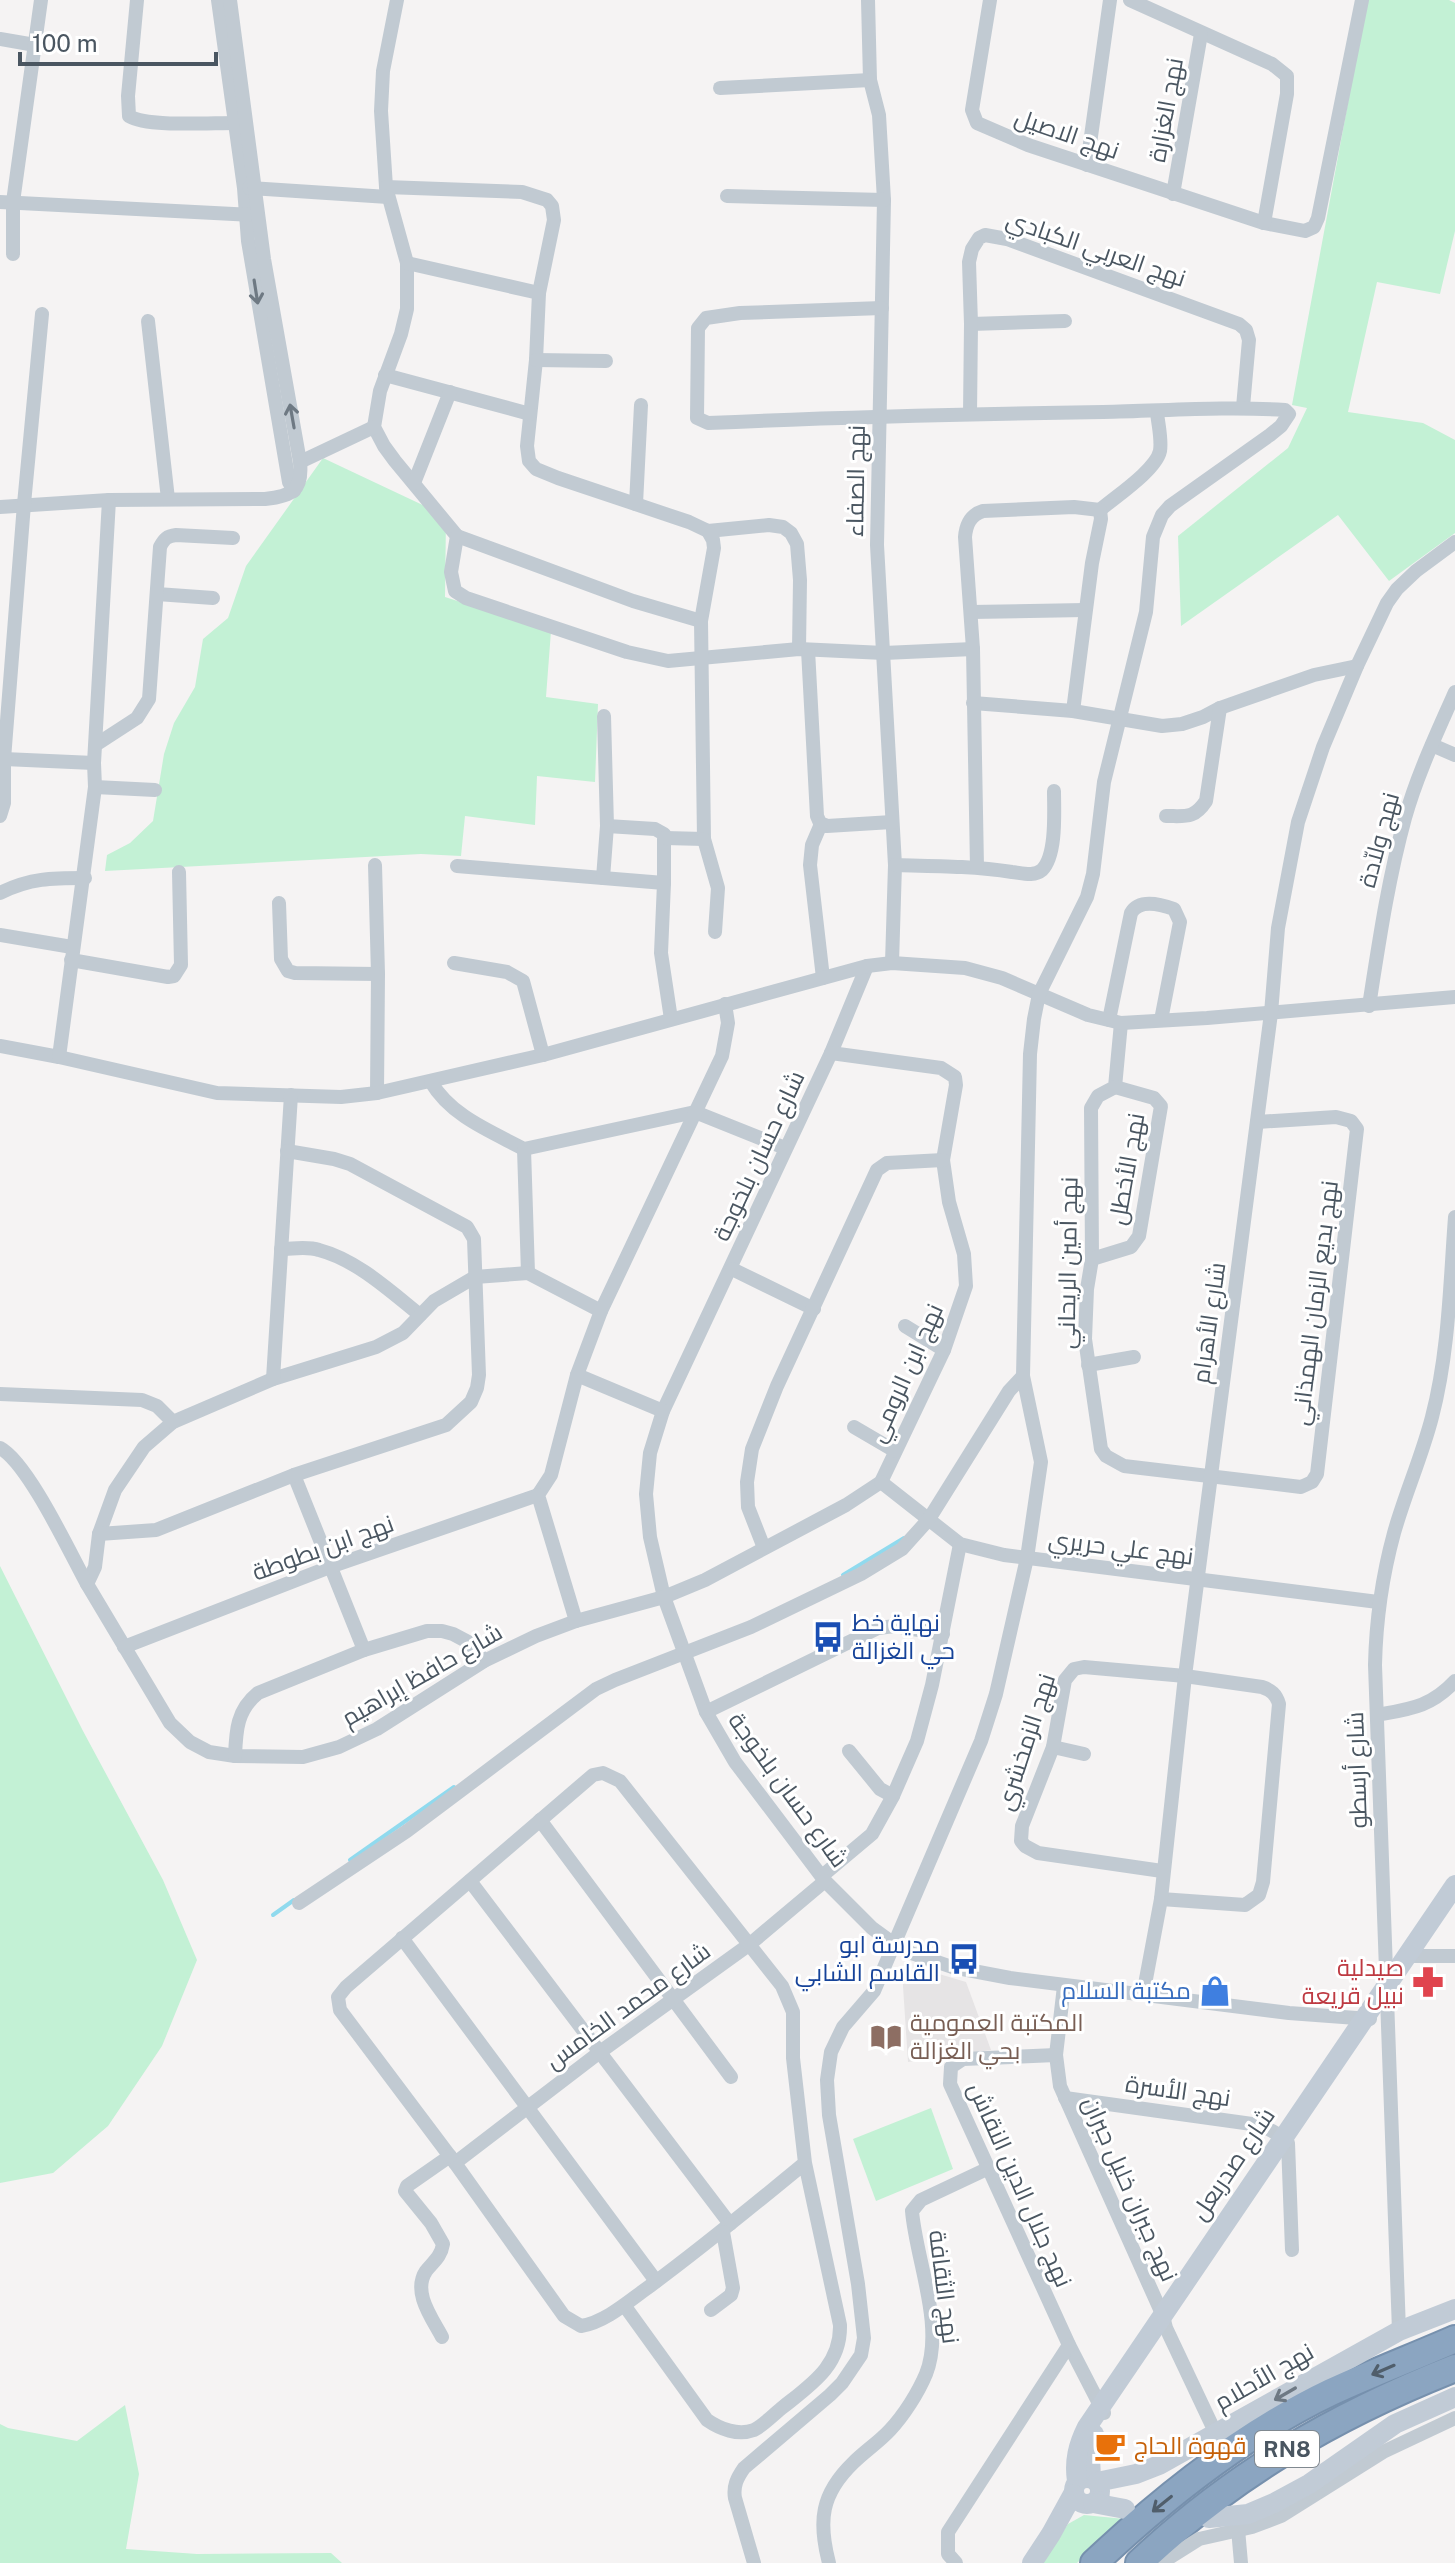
<svg xmlns="http://www.w3.org/2000/svg" width="1455" height="2563" font-family="'Public Sans',Cairo,sans-serif">
<style>
.education{fill:#e6e4e5}
.green{fill:#c3f1d5}
.lines{fill:none;stroke-linecap:round;stroke-linejoin:round}
.stream{stroke:#90daee;stroke-width:4}
.highway-casing{stroke:#7690ad;stroke-width:30}
.street{stroke:#c1cad2;stroke-width:14}
.secondary{stroke:#c1cbd6;stroke-width:20}
.highway{stroke:#8ba5c1;stroke-width:26}
.oneway{stroke:#6e7983}
.oneway2{stroke:#505e6b}
.oneway3{stroke:#6e7984}
.labels{text-anchor:middle;stroke-width:6;stroke-linejoin:round;paint-order:stroke}
.shield{fill:#fff;stroke:#808990;stroke-width:2}
.shield-label{font-size:22px;font-weight:bold;fill:#4a5661}
.street-label{font-size:24px;fill:#4a5661;stroke:#fff}
.transit-label{font-size:24px;fill:#164399;stroke:#fff;text-anchor:start}
.health-label{font-size:24px;fill:#be3a42;stroke:#fff;text-anchor:end}
.shop-label{font-size:24px;fill:#366cbe;stroke:#fff;text-anchor:end}
.education-label{font-size:24px;fill:#785e54;stroke:#fff;text-anchor:start}
.food-label{font-size:24px;fill:#c56008;stroke:#fff;text-anchor:start}
</style>
<rect width="100%" height="100%" fill="#f5f3f3"/>
<polygon class="education" points="919,1968 966,1982 991,2050 908,2062 902,1971"/>
<g class="green">
<polygon points="1367,0 1449,0 1455,3 1455,231 1440,294 1377,282 1348,412 1423,423 1455,440 1455,533 1389,581 1338,515 1181,626 1178,536 1288,448 1307,408 1292,405"/>
<polygon points="323,458 446,516 445,597 551,631 546,697 598,704 595,782 537,776 535,825 465,816 461,856 421,854 105,871 107,855 130,843 153,821 164,754 174,723 195,687 203,639 228,618 246,566"/>
<polygon points="0,1566 83,1731 163,1880 197,1960 162,2046 108,2126 53,2173 0,2183"/>
<polygon points="931,2108 953,2169 876,2201 853,2139"/>
<polygon points="125,2405 139,2474 126,2549 197,2554 331,2553 342,2563 0,2563 0,2424 8,2428 77,2441"/>
<polygon points="1084,2515 1125,2519 1077,2563 1042,2563 1068,2524"/>
</g>
<g class="lines">
<g class="stream">
<polyline points="843,1575 904,1538"/>
<polyline points="350,1860 454,1787"/>
<polyline points="273,1915 294,1900"/>
</g>
<defs>
<g id="highway">
<path d="M 1094,2563 C 1163,2498 1245,2433 1331,2392 C 1372,2373 1414,2357 1455,2339"/>
<path d="M 1139,2563 C 1232,2475 1336,2415 1455,2368"/>
</g>
</defs>
<use href="#highway" class="highway-casing"/>
<g class="street">
<path d="M 137,0 L 128,96 L 129,116 C 148,128 217,122 243,123"/>
<polyline points="218,0 244,188 248,241 289,482 294,491"/>
<polyline points="397,0 383,71 381,111 386,187 407,263 407,309 401,334 380,391 374,427 384,446 395,461 457,536 451,572 455,591 466,598 627,652 668,661 799,649 884,653 973,649"/>
<polyline points="868,0 870,80 879,115 884,200 877,545 895,865 892,963"/>
<polyline points="990,0 972,110 977,123 1028,145 1264,223 1305,231 1314,227 1318,218 1362,0"/>
<polyline points="1130,0 1272,64 1287,76 1287,94 1264,223"/>
<polyline points="0,39 35,45"/>
<polyline points="720,88 870,80"/>
<polyline points="1087,165 1110,0"/>
<polyline points="386,187 522,192 547,200 552,206 554,220 539,293 536,360 527,446 529,461 536,469 558,478 689,522 708,531 769,525 783,527 791,533 797,544 800,580 799,649"/>
<polyline points="249,188 388,197"/>
<polyline points="1173,194 1201,34"/>
<polyline points="727,196 884,200"/>
<polyline points="0,202 253,215"/>
<polyline points="13,254 13,202 41,0"/>
<polyline points="407,263 539,293"/>
<polyline points="148,321 168,499"/>
<polyline points="971,324 1065,321"/>
<polyline points="536,360 606,361"/>
<polyline points="385,375 530,414"/>
<polyline points="970,414 971,324 969,262 972,249 979,238 985,235 1007,239 1239,324 1246,330 1249,340 1243,407"/>
<polyline points="300,462 374,427"/>
<polyline points="414,483 450,392"/>
<polyline points="636,504 641,405"/>
<path d="M 0,507 L 109,500 L 265,499 C 292,496 303,491 300,462 L 264,259 L 230,0"/>
<path d="M 1100,510 C 1115,497 1156,470 1160,451 C 1162,439 1158,424 1157,412"/>
<polyline points="457,536 633,601 701,621"/>
<polyline points="157,594 213,598"/>
<polyline points="971,612 1085,610"/>
<polyline points="808,650 817,816 820,823 827,826 892,822"/>
<polyline points="973,703 1073,711 1162,726 1182,724 1203,717 1220,708 1314,675 1357,666"/>
<polyline points="1073,711 1092,563 1101,519 1100,510"/>
<path d="M 97,744 L 137,718 L 149,699 L 160,547 C 164,539 167,536 176,535 L 233,538"/>
<polyline points="1432,745 1455,755"/>
<polyline points="0,756 4,759 94,763"/>
<polyline points="95,787 155,790"/>
<polyline points="0,816 4,803 4,759 24,504 42,314"/>
<path d="M 1166,816 C 1186,816 1194,819 1206,801 L 1220,708"/>
<polyline points="821,824 812,845 810,865 823,978"/>
<polyline points="607,826 655,829 664,834 664,883"/>
<polyline points="665,838 704,839 701,621 714,548 713,540 708,531"/>
<polyline points="704,839 718,888 715,932"/>
<polyline points="375,865 378,974 377,1093"/>
<path d="M 895,865 C 934,866 973,866 1012,872 C 1022,873 1034,877 1042,870 C 1057,855 1054,811 1054,791"/>
<polyline points="457,866 664,883 661,953 671,1019"/>
<path d="M 977,867 L 973,649 L 965,537 C 966,525 970,515 983,511 L 1074,507 L 1100,510"/>
<polyline points="603,878 607,826 604,716"/>
<path d="M 0,893 C 30,878 52,878 85,878"/>
<polyline points="279,903 281,959 288,971 295,973 378,974"/>
<polyline points="0,935 72,947"/>
<polyline points="71,960 168,977 174,976 181,965 179,872"/>
<polyline points="454,963 507,972 523,981 543,1055"/>
<polyline points="867,966 831,1053 663,1411 650,1453 646,1494 650,1537 664,1597 706,1712 735,1762 825,1881 872,1928 894,1944 911,1953 952,1967 1010,1978 1289,2013 1370,2019"/>
<path d="M 1369,1006 C 1379,942 1388,880 1405,818 C 1417,775 1437,733 1455,692"/>
<path d="M 1109,1020 L 1131,913 C 1139,899 1160,904 1174,909 L 1180,922 L 1161,1020"/>
<polyline points="1121,1023 1115,1087 1098,1096 1091,1108 1092,1259 1087,1289 1085,1339 1101,1449 1106,1456 1124,1466 1301,1487 1312,1482 1317,1474 1357,1129 1351,1121 1336,1117 1257,1122"/>
<polyline points="0,1046 59,1057 217,1093 341,1097 377,1093 543,1055 867,966 892,963 965,968 1002,978 1088,1015 1121,1023 1207,1018 1455,997"/>
<polyline points="59,1057 95,787 94,763 109,500"/>
<path d="M 431,1082 C 451,1116 490,1131 524,1149 L 695,1112 L 785,1148"/>
<polyline points="524,1149 528,1273"/>
<path d="M 281,1249 C 293,1249 307,1246 319,1250 C 357,1260 390,1291 420,1315"/>
<polyline points="1092,1259 1131,1247 1139,1236 1161,1106 1154,1098 1115,1087"/>
<polyline points="732,1269 814,1309"/>
<polyline points="601,1311 528,1273 475,1277 434,1301 403,1333 376,1347 273,1379 173,1422 144,1447 115,1490 99,1534 95,1567 87,1584 170,1723 190,1742 209,1752 235,1756 303,1757 339,1747 377,1729 484,1661 536,1636 576,1621 664,1597 705,1580 846,1505 881,1482 944,1350 966,1286 964,1254 949,1202 943,1160 956,1085 955,1077 941,1068 831,1053"/>
<polyline points="905,1326 944,1350"/>
<polyline points="1088,1365 1134,1357"/>
<polyline points="577,1375 663,1411"/>
<polyline points="273,1379 291,1095"/>
<polyline points="0,1394 142,1400 157,1406 173,1422"/>
<polyline points="854,1427 895,1451"/>
<path d="M 0,1448 C 28,1463 70,1553 87,1584"/>
<polyline points="294,1475 364,1650"/>
<polyline points="881,1482 960,1544 1004,1555 1378,1602"/>
<polyline points="99,1534 156,1530 294,1475 446,1425 471,1402 477,1388 479,1375 474,1239 467,1227 350,1164 334,1159 287,1151"/>
<polyline points="764,1548 748,1507 747,1482 752,1449 777,1386 877,1170 887,1163 943,1160"/>
<polyline points="576,1621 538,1495 551,1475 577,1375 601,1311 722,1056 728,1023 725,1004"/>
<polyline points="124,1647 330,1567 538,1495"/>
<polyline points="706,1712 878,1628 895,1626 943,1634"/>
<path d="M 1377,1715 C 1410,1709 1431,1707 1455,1681"/>
<polyline points="1053,1747 1084,1754"/>
<polyline points="849,1751 880,1789 893,1796"/>
<path d="M 235,1756 C 236,1730 237,1710 258,1693 L 364,1650 L 427,1631 L 442,1631 L 453,1634 L 470,1643 L 484,1661"/>
<polyline points="540,1820 731,2077"/>
<polyline points="822,1876 872,1834 893,1796 917,1741 932,1685 960,1544"/>
<polyline points="470,1881 730,2224"/>
<path d="M 1161,1899 L 1245,1905 L 1259,1895 L 1263,1882 L 1279,1704 C 1276,1694 1271,1690 1262,1687 L 1185,1676 L 1084,1667 L 1074,1669 L 1065,1680 L 1053,1747 L 1022,1826 L 1021,1841 L 1025,1846 L 1038,1853 L 1162,1871"/>
<polyline points="299,1903 407,1831 596,1689 615,1680 751,1627 861,1574 902,1549 929,1519 1009,1391 1023,1376"/>
<polyline points="402,1938 656,2281"/>
<polyline points="1408,1956 1455,1956"/>
<polyline points="1064,1986 1056,2055 1060,2086 1163,2316 1166,2328 1216,2434"/>
<polyline points="1143,1995 1161,1899 1185,1676 1271,1013 1278,928 1298,822 1323,747 1357,666 1387,603 1397,589 1416,571 1455,542"/>
<polyline points="1056,2055 963,2059 951,2067 950,2084 1069,2345 1104,2413"/>
<path d="M 1065,2098 L 1252,2124 C 1266,2127 1278,2132 1288,2143 L 1292,2250"/>
<polyline points="455,2163 600,2052 750,1944 825,1881"/>
<path d="M 624,2305 L 707,2420 C 720,2429 738,2436 754,2430 C 764,2425 774,2414 783,2407 C 812,2384 841,2365 840,2325 L 805,2163 L 793,2058 L 793,2012 L 782,1986 L 620,1781 L 603,1773 L 593,1775 L 346,1987 L 338,1997 L 340,2010 L 455,2163 L 564,2316 L 581,2326 C 606,2322 630,2300 650,2286 C 703,2247 754,2205 805,2163"/>
<polyline points="711,2310 731,2295 733,2288 723,2232"/>
<path d="M 1399,2331 L 1375,1665 C 1376,1620 1382,1577 1394,1533 C 1405,1494 1422,1456 1432,1417 C 1449,1352 1450,1283 1455,1217"/>
<path d="M 442,2337 C 432,2318 412,2292 426,2271 C 433,2262 441,2257 443,2244 L 431,2223 L 405,2191 L 407,2186 L 450,2156"/>
<polyline points="1238,2529 1241,2563"/>
<path d="M 754,2563 L 735,2498 C 733,2486 737,2478 744,2468 L 830,2395 L 842,2383 L 861,2355 L 864,2338 L 858,2284 L 829,2115 L 827,2080 L 831,2052 L 843,2027 L 874,1991 L 981,1741 L 996,1694 L 1027,1558 L 1041,1462 L 1023,1376 L 1030,1054 L 1034,1019 L 1039,994 L 1087,897 L 1093,874 L 1104,782 L 1146,612 L 1153,537 L 1162,515 L 1170,506 L 1270,435 L 1281,426 L 1289,414 L 1285,410 C 1224,406 1163,411 1103,412 C 971,414 840,417 708,423 L 697,418 L 698,328 L 706,318 L 740,313 L 882,308"/>
<path d="M 829,2563 C 818,2521 821,2494 853,2463 C 865,2451 879,2442 890,2430 C 904,2415 918,2393 926,2374 C 945,2326 916,2260 912,2211 L 921,2200 L 989,2168"/>
<polyline points="956,2563 948,2554 948,2532 1069,2345"/>
<polyline points="1161,2563 1199,2539 1252,2527 1281,2516 1383,2452 1455,2418"/>
</g>
<g class="secondary">
<circle cx="1087" cy="2491" r="13"/>
<polyline points="1091,2478 1090,2458 1094,2434"/>
<path d="M 1077,2481 C 1074,2461 1078,2445 1087,2427 L 1455,1885"/>
<polyline points="1097,2482 1136,2474 1159,2465 1399,2331 1455,2309"/>
<polyline points="1093,2503 1125,2509"/>
<polyline points="1209,2518 1248,2514 1274,2503 1309,2484 1395,2424 1455,2397"/>
<polyline points="1032,2563 1051,2534 1073,2494"/>
</g>
<use href="#highway" class="highway"/>
</g>
<defs><path id="oneway-shaft" d="M-6 0H5M1.5-3L5.5 0L1.5 3" fill="none" stroke-width="1.6" stroke-linecap="round" stroke-linejoin="round" transform="scale(2)"/></defs>
<g class="oneway">
<use href="#oneway-shaft" transform="translate(256 292) rotate(81)"/>
<use href="#oneway-shaft" transform="translate(292 416) rotate(-100)"/>
</g>
<g class="oneway2">
<use href="#oneway-shaft" transform="translate(1383 2370) rotate(157)"/>
<use href="#oneway-shaft" transform="translate(1162 2504) rotate(141)"/>
</g>
<use class="oneway3" href="#oneway-shaft" transform="translate(1285 2394) rotate(150)"/>
<defs>
<symbol id="bus-bare" viewBox="-9 -9 18 18"><path d="M-5-6H5V4H4V6H2V4H-2V6H-4V4H-5ZM-3.5-4V0h7V-4ZM-3.5 1.2v1.5H-2V1.2ZM2 1.2v1.5H3.5V1.2Z" fill="#1a4fb4" stroke="#fff" stroke-width="2.5" paint-order="stroke"/></symbol>
<symbol id="pharmacy-bare" viewBox="-9 -9 18 18"><path d="M-2-6h4v4h4v4h-4v4h-4v-4h-4v-4h4Z" fill="#e0444e" stroke="#fff" stroke-width="2.5" paint-order="stroke"/></symbol>
<symbol id="shop-bare" viewBox="-9 -9 18 18"><path d="M-5-2.5h2.3a2.7 3.5 0 0 1 5.4 0H5L5.5 6h-11ZM-1.5-2.5h3a1.5 2.3 0 0 0-3 0Z" fill="#3f7fe0" stroke="#fff" stroke-width="2.5" paint-order="stroke"/></symbol>
<symbol id="library-bare" viewBox="-9 -9 18 18"><path d="M-6-4Q-3-5.5-.7-3.5V5Q-3 3-6 4ZM6-4Q3-5.5 .7-3.5V5Q3 3 6 4Z" fill="#8d6e63" stroke="#fff" stroke-width="2.5" paint-order="stroke"/></symbol>
<symbol id="cafe-bare" viewBox="-9 -9 18 18"><path d="M-5.5-4.5H6V0H3Q3 3.5 0 3.5H-2.5Q-5.5 3.5-5.5 0ZM3-3.2v2h1.7v-2ZM-6 4.5H4V6H-6Z" fill="#e8710a" stroke="#fff" stroke-width="2.5" paint-order="stroke"/></symbol>
</defs>
<g fill-rule="evenodd">
<use href="#bus-bare" x="806" y="1615" width="44" height="44"/>
<use href="#bus-bare" x="942" y="1937" width="44" height="44"/>
<use href="#pharmacy-bare" x="1406" y="1960" width="44" height="44"/>
<use href="#shop-bare" x="1193" y="1969" width="44" height="44"/>
<use href="#library-bare" x="864" y="2015" width="44" height="44"/>
<use href="#cafe-bare" x="1088" y="2424" width="44" height="44"/>
</g>
<g class="labels">
<rect class="shield" x="1255" y="2431" width="64" height="36" rx="6"/>
<g class="shield-label">
<text x="1287" y="2457">RN8</text>
</g>
<g class="street-label">
<text transform="translate(1166 110) rotate(-80)" y="8">نهج الغزارة</text>
<text transform="translate(1067 134) rotate(19)" y="8">نهج الاصيل</text>
<text transform="translate(1096 249) rotate(19)" y="8">نهج العربي الكبادي</text>
<text transform="translate(856 481) rotate(-89)" y="8">نهج الصفاء</text>
<text transform="translate(1379 840) rotate(-75)" y="8">نهج ولاّدة</text>
<text transform="translate(759 1156) rotate(-65)" y="8">شارع حسان بلخوجة</text>
<text transform="translate(1127 1169) rotate(-80)" y="8">نهج الأخطل</text>
<text transform="translate(1068 1263) rotate(-89)" y="8">نهج أمين الريحاني</text>
<text transform="translate(1315 1303) rotate(-83)" y="8">نهج بديع الزمان الهمذاني</text>
<text transform="translate(1209 1323) rotate(-82)" y="8">شارع الأهرام</text>
<text transform="translate(906 1373) rotate(-66)" y="8">نهج ابن الرومي</text>
<text transform="translate(323 1548) rotate(-20)" y="8">نهج ابن بطوطة</text>
<text transform="translate(1121 1548) rotate(7)" y="8">نهج علي حريري</text>
<text transform="translate(422 1675) rotate(-30)" y="8">شارع حافظ إبراهيم</text>
<text transform="translate(1026 1742) rotate(-72)" y="8">نهج الزمخشري</text>
<text transform="translate(1357 1770) rotate(-92)" y="8">شارع أرسطو</text>
<text transform="translate(788 1790) rotate(54)" y="8">شارع حسان بلخوجة</text>
<text transform="translate(628 2006) rotate(-36)" y="8">شارع محمد الخامس</text>
<text transform="translate(1178 2091) rotate(8)" y="8">نهج الأسرة</text>
<text transform="translate(1233 2164) rotate(-56)" y="8">شارع صدربعل</text>
<text transform="translate(1020 2185) rotate(66)" y="8">نهج جلال الدين النقاش</text>
<text transform="translate(1130 2189) rotate(66)" y="8">نهج جبران خليل جبران</text>
<text transform="translate(944 2287) rotate(83)" y="8">نهج الثقافة</text>
<text transform="translate(1264 2377) rotate(-30)" y="8">نهج الأحلام</text>
</g>
<g class="transit-label">
<text x="852" y="1631">نهاية خط<tspan x="852" dy="28">حي الغزالة</tspan></text>
<text x="940" y="1953" text-anchor="end">مدرسة ابو<tspan x="940" dy="28">القاسم الشابي</tspan></text>
</g>
<g class="health-label">
<text x="1404" y="1976">صيدلية<tspan x="1404" dy="28">نبيل قريعة</tspan></text>
</g>
<g class="shop-label">
<text x="1191" y="1999">مكتبة السلام</text>
</g>
<g class="education-label">
<text x="910" y="2031">المكتبة العمومية<tspan x="910" dy="28">بحي الغزالة</tspan></text>
</g>
<g class="food-label">
<text x="1134" y="2454">قهوة الحاج</text>
</g>
</g>
<path d="M20 52v12h196v-12" fill="none" stroke="#4a5661" stroke-width="4"/>
<text x="32" y="52" font-size="24" fill="#4a5661" stroke="#ffffff" stroke-width="6" paint-order="stroke">100 m</text>
</svg>
